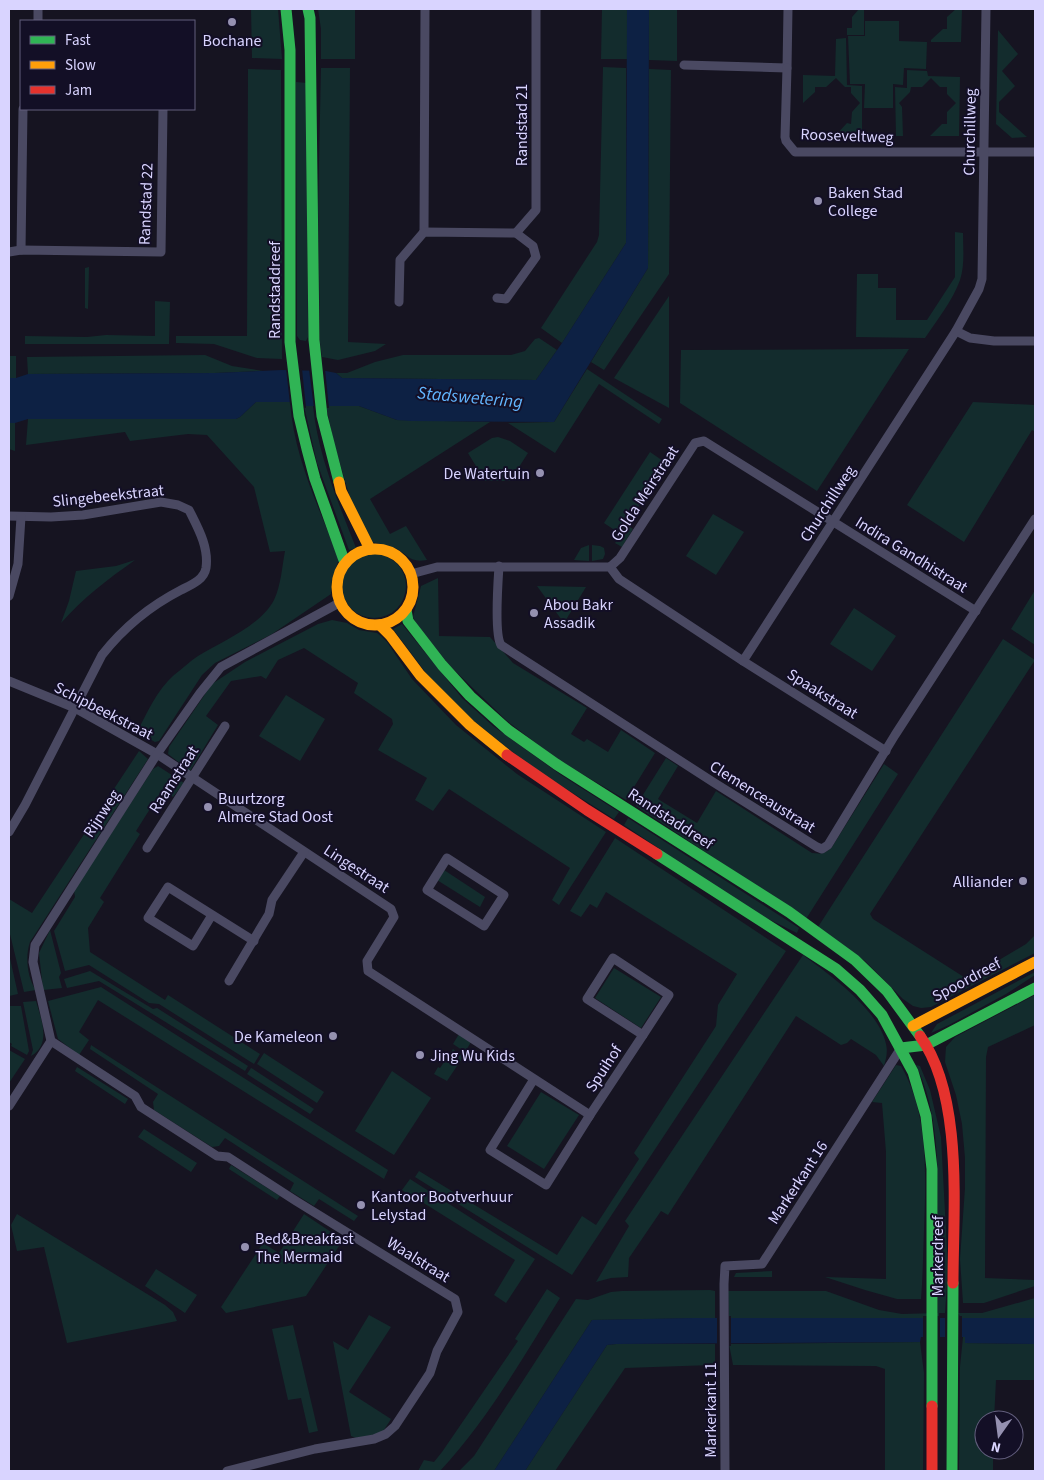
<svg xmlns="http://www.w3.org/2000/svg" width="1044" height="1480" font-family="'Source Sans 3',sans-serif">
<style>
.green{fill:#132c2d}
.water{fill:#0d2144}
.pier{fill:#161421}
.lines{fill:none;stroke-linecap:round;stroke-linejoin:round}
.street{stroke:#4a4962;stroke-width:9}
.fast{stroke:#30b455;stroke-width:11}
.slow{stroke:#ff9f0a;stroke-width:11}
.jam{stroke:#e5322d;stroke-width:11}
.poi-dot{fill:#9591b1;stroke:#130f26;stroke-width:2}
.labels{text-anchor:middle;stroke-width:4;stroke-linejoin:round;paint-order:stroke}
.poi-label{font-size:16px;fill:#d9d4ff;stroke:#130f26;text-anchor:start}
.street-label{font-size:16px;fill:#d9d4ff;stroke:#130f26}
.water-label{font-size:18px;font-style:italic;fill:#62b6ff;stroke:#130f26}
</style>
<rect width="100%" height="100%" fill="#161421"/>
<g class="green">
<polygon points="251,9 278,9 282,59 252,58"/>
<polygon points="318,9 355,9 355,59 321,59 321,29"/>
<polygon points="602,9 627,9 627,59 601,59"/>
<polygon points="649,9 677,9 677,61 649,60"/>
<polygon points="859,9 864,9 864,35 847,35 847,28 852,28 852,17"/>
<polygon points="956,9 962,9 961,42 931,42 931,40 943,29 947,29 947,17"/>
<polygon points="865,21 899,21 899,41 927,42 926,69 904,68 903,85 893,84 893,108 864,108 865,84 850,84 848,36 865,36"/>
<polygon points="998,30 1018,54 1002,71 1015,86 999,102 999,112 1027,137 1012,138 996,124"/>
<polygon points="846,38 847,85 862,86 862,135 836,135 847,123 851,124 852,112 860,103 851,93 851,87 845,87 836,78 826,87 815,87 815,92 803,103 803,75 835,76 836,39"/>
<polygon points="603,67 626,68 626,243 562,343 541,328 597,242 599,235"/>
<polygon points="321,68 350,68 348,342 386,344 375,351 338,360 322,357 320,343 318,208"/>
<polygon points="248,69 281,70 282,359 257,358 214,344 176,343 176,336 247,336"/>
<polygon points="649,69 671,70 669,274 604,370 591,362 648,268"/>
<polygon points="907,70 927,71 928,76 960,77 959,136 930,136 942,124 947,124 947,112 956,103 947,94 947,87 940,87 931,78 922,87 911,87 910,92 899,103 902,107 903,136 896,136 895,87 907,88"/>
<polygon points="296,82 307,83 308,337 306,341 300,340 297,336"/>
<path d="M 955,232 L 963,233 C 963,248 965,265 960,280 C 953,300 937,320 925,338 L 856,337 L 857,274 L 878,274 L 878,288 L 896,288 L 896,320 L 927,320 L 955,277 Z"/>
<polygon points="89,267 88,309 85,308 85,268"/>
<polygon points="669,296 669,408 614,378"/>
<polygon points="155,301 170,302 169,344 25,344 25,336 87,337 106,335 155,336"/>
<polygon points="539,338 557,350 536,380 342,378 336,373 347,373 375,362 403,355 511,355 525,351 535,339"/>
<polygon points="909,349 817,491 680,403 681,350"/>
<polygon points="205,355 232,366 263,371 215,373 28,374 27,357"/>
<rect x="9" y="356" width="7" height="22"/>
<polygon points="587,369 662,419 659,424 599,384 555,453 508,423 505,423 554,422"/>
<path d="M 256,402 L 290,402 C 294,457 319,508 339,559 L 332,579 L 331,594 L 272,634 L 215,663 L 202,675 L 159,741 L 155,742 L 137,732 C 147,713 157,690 174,675 C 182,669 190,661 198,656 C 223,641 260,626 274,600 C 281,585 282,567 285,551 L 270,552 L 254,487 L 207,435 L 188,434 L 130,441 L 125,432 L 26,445 L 28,419 L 236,419 L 240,417 Z"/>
<polygon points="973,402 1035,405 1035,432 1032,430 964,542 907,505"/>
<path d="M 304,406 L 313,406 C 318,455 338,502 356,548 L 349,550 L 317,463 Z"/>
<path d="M 326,406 L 359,406 L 397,420 L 490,422 L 370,499 L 390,534 L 406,526 L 427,560 C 409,563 409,555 395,548 C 388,545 379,544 371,542 L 350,498 L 334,443 Z"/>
<polygon points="9,423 15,423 15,451 9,449"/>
<polygon points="498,437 510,441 528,453 510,481 485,481 468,453 492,438"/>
<polygon points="650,452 666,463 627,525 633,529 622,547 615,543 618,539 613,536 616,531 604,523"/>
<polygon points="713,514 744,532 716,575 686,556"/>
<polygon points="589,545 589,561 574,560 581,548"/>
<polygon points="592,545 600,546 604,548 605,554 603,559 592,561"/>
<circle cx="374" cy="586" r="32"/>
<path d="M 135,560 C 108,579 83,598 61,623 L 69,601 L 76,571 L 116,566 Z"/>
<polygon points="438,578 439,636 490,637 513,663 587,708 571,734 584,742 587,739 608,752 621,730 655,753 626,800 557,759 507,721 450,666 417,625 413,617 421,586"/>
<polygon points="537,586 586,587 564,623"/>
<polygon points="1035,590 1035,645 1011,629"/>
<polygon points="854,608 896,636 872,671 830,644"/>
<polygon points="332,620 347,623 359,630 377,633 381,636 387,642 412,679 456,725 517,774 606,832 559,905 552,900 570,868 449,789 433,811 415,800 427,778 378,750 393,724 392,719 354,693 358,683 304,648 278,660 266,679 261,676 231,681 206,716 218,725 190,771 168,754 169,747 212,684 245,662 318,624"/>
<polygon points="402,624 462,698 493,726 561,775 619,812 614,819 533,768 456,707 429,677 393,629"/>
<polygon points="1003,639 1035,660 870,914 873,919 967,979 1026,944 1035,935 1035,953 931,1007 921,1008 913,1006 903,999 865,961 818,927"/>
<polygon points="286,695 325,719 300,761 259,736"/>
<path d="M 139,751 L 148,759 L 30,942 C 25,956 27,978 36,990 L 24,992 L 9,930 L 9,899 L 32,913 Z"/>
<path d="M 666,758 L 678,766 L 658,799 L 697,823 L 716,791 L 812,853 C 821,854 825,854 832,847 L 884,764 L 898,774 L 806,919 L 636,806 Z"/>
<polygon points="158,766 184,783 173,797 162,790 136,831 140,834 100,898 104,902 88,928 90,952 165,1000 168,995 260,1054 254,1064 159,1004 149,1003 89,965 65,971 54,931 75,897 74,890 153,769"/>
<polygon points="628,818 799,928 797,933 754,912 624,825"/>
<polygon points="615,838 786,951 572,1275 415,1177 419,1171 557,1255 582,1216 596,1225 639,1159 634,1153 716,1026 718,1005 737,974 606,892 597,908 590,904 581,917 570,911"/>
<polygon points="444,870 485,897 480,907 437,880"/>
<polygon points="50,930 61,973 59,977 62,988 43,990 39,953"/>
<polygon points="9,954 18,994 9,996"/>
<path d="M 803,955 C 830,975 879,1010 886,1044 C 888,1052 886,1059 884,1066 L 876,1055 L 851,1039 L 847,1043 L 841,1045 L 796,1016 L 668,1215 L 661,1211 L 629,1258 L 628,1277 L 611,1278 L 596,1282 L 629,1226 L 625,1221 Z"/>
<polygon points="614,968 661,997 641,1028 595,998"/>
<polygon points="90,971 153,1009 157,1008 248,1066 245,1071 99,981 67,988 64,979"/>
<polygon points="1035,972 1035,975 1006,994 949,1025 931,1033 937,1024"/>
<polygon points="101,987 388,1170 384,1179 98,1000 79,1032 89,1040 79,1055 58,1039 48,1001"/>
<polygon points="1035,995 1035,1025 988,1047 986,1057 985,1278 1035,1280 1035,1286 984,1303 963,1303 960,1259 965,1188 965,1158 962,1124 956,1095 945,1062 946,1047 955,1037"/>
<path d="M 36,1001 C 41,1019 52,1044 31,1056 L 33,1050 L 23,1002 Z"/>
<polygon points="9,1006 21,1006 29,1051 27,1055 11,1046 12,1044 9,1042"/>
<polygon points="459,1034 471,1042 465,1052 453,1044"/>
<polygon points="91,1045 358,1216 354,1221 319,1199 314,1206 290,1191 294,1183 225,1138 219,1146 212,1147 154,1110 153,1102 158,1094 90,1049"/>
<polygon points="453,1049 463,1057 447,1081 434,1074 438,1067 440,1068"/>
<polygon points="9,1050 25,1059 9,1083"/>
<polygon points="264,1053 324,1092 317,1103 257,1064"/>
<path d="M 896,1065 L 901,1066 C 929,1114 926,1176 924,1230 C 923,1253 923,1276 921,1299 L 897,1299 L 865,1290 L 825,1277 L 886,1279 L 886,1152 L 882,1103 L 872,1102 Z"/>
<path d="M 916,1065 L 920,1066 L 930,1090 L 941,1137 L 948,1269 L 945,1313 L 939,1313 L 939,1318 L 729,1318 L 728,1291 L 826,1291 L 879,1310 L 902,1314 L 938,1313 C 938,1280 938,1246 938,1213 C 938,1163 938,1111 916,1065 Z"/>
<polygon points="77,1067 128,1099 125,1104 75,1071"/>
<polygon points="251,1068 253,1069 314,1109 310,1114 247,1074"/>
<polygon points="392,1071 431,1098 394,1155 355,1131"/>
<polygon points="541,1092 579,1115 544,1169 507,1146"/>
<polygon points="144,1129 197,1163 191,1172 138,1137"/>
<polygon points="231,1165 280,1196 277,1200 229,1169"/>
<polygon points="410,1179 535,1259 506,1303 494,1295 515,1260 422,1202 424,1199 414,1193 411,1197 402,1190"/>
<polygon points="17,1214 165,1305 173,1312 177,1321 67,1343 44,1247 17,1251 11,1225"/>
<polygon points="304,1214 343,1240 306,1296 226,1313 221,1307 263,1243 279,1253"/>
<polygon points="156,1269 197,1295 185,1313 145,1286"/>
<polygon points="772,1271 772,1277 734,1277 736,1273"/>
<path d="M 547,1289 L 560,1298 C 524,1356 487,1421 440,1471 L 418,1471 L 424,1460 L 434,1462 L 442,1452 L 518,1341 L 515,1339 Z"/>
<polygon points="710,1290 715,1291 715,1318 592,1320 494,1471 459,1471 474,1456 576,1299 588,1300 611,1292 622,1291"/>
<polygon points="1035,1298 1035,1318 961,1318 958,1313 982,1313"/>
<polygon points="369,1315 391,1327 349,1392 391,1419 382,1433 356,1438 351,1436 333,1341 348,1350"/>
<polygon points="293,1325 318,1431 309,1433 301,1398 288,1400 272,1329"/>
<polygon points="963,1337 965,1337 965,1343 1035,1344 1035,1380 996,1380 994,1420 984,1420 984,1450 993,1450 993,1471 959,1471 960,1367"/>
<polygon points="920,1342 924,1373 923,1471 885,1471 885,1369 876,1366 733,1365 729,1344"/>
<polygon points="616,1344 715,1344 715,1363 712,1365 625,1368 555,1471 525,1471 607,1345"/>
</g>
<g class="water">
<polygon points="627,9 649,9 648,268 554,422 411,421 397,420 359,406 304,406 290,402 256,402 240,417 236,419 28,419 15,423 9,423 9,378 16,378 28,374 215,373 282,370 326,371 336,373 342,378 536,380 562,343 626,243"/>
<polygon points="692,1318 1035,1318 1035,1344 965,1343 965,1337 921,1337 920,1342 616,1344 607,1345 525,1471 494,1471 592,1320"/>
</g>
<g class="pier">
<polygon points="286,368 302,369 306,408 290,404"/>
<polygon points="309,369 325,369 329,408 314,408"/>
<rect x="717" y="1316" width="14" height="30"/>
<rect x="923" y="1316" width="17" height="23"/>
<rect x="945" y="1316" width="17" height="23"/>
</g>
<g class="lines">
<g class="street">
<polyline points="38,9 38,21"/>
<polyline points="684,65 787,68 788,9"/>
<polyline points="787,68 785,137 786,141 795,152 1035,152"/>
<polyline points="424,232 425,9"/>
<polyline points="516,233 536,210 536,9"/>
<polyline points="21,250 23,109"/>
<polyline points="9,252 21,250 161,252 163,109"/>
<polyline points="399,302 400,260 424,232 516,233 533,246 536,257 506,299 497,298"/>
<polyline points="956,331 970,338 994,341 1035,341"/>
<path d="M 9,516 L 51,517 L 83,515 L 161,502 L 178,505 L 189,510 C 198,528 209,547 206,568 C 204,580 191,585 181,590 C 150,606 124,627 102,655 L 25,805 L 9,832"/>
<path d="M 499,566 C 498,582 494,634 501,645 L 713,782 L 817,847 L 822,849 L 828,845 L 895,735 L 1035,519"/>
<polyline points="610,567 620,558 695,443 704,441 976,611"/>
<polyline points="411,574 437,567 610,567 619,579 743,661 956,331 979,289 982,279 986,9"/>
<polyline points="9,596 18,564 21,517"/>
<polyline points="743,661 886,751"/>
<polyline points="9,681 75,708 157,754 391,909 394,917 367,961 368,971 590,1115 546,1185 490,1150 534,1079"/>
<polyline points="147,848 225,726"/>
<polygon points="447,858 504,895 484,926 427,890"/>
<polyline points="212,915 193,946 148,918 168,887 254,941"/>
<polygon points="613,958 669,995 643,1035 587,999"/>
<polyline points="229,981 269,914 272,900 304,852"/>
<polyline points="51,1041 135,1096 141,1107 217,1156 228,1157 296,1201 455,1299 458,1312 437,1351 430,1373 395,1426 386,1434 374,1439 315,1449 227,1471"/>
<polyline points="9,1106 51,1041 33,962 35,945 157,754 200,693 221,667 339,603"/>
<polyline points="588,1118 643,1035"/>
<polyline points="725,1471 724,1284 725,1266 762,1264 901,1048"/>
</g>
<g class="fast">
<polyline points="286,9 290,50 290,342 299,416 307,449 315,479 345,563"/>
<polyline points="308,9 310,18 314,340 322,416 339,482"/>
<polyline points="406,610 408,621 442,665 470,696 508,730 556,764 789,912 855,960 887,991 920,1036"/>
<polyline points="657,854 836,969 860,990 882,1015 913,1072 926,1116 932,1169 932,1406"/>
<polyline points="901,1048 926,1045 1035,988"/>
<polyline points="952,1471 953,1283"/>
</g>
<g class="slow">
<polyline points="339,482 341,491 370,549"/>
<circle cx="375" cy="587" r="38"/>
<polyline points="380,625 390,635 420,675 470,725 507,755"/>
<polyline points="913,1026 1035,962"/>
</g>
<g class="jam">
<polyline points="507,755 587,810 657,854"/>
<path d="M 920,1036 C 964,1097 953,1210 953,1283"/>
<polyline points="932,1406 932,1471"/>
</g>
</g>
<g class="poi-dot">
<circle cx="232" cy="22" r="5"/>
<circle cx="818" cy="201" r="5"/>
<circle cx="540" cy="473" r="5"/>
<circle cx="534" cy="613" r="5"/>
<circle cx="208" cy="807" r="5"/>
<circle cx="1023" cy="881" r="5"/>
<circle cx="333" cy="1036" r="5"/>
<circle cx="420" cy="1055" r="5"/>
<circle cx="361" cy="1205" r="5"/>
<circle cx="245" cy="1247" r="5"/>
</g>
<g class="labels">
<g class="poi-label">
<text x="232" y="46" text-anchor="middle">Bochane</text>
<text x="828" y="198">Baken Stad<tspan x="828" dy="18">College</tspan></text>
<text x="530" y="479" text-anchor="end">De Watertuin</text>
<text x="544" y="610">Abou Bakr<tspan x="544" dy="18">Assadik</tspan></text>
<text x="218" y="804">Buurtzorg<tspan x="218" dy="18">Almere Stad Oost</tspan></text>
<text x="1013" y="887" text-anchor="end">Alliander</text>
<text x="323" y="1042" text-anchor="end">De Kameleon</text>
<text x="430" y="1061">Jing Wu Kids</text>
<text x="371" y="1202">Kantoor Bootverhuur<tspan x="371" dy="18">Lelystad</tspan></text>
<text x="255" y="1244">Bed&amp;Breakfast<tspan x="255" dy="18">The Mermaid</tspan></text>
</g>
<g class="street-label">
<text transform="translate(521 125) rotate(-90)" y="6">Randstad 21</text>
<text transform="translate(969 132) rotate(-89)" y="6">Churchillweg</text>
<text transform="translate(847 135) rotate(2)" y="6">Rooseveltweg</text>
<text transform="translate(145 204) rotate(-88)" y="6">Randstad 22</text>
<text transform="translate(274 290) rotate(-90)" y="6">Randstaddreef</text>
<text transform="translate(644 493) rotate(-57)" y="6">Golda Meirstraat</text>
<text transform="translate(108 495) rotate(-6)" y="6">Slingebeekstraat</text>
<text transform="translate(827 503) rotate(-57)" y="6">Churchillweg</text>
<text transform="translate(912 554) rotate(32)" y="6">Indira Gandhistraat</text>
<text transform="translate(823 693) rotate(32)" y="6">Spaakstraat</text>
<text transform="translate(104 710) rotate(27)" y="6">Schipbeekstraat</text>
<text transform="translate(173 779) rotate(-57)" y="6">Raamstraat</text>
<text transform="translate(763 796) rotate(32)" y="6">Clemenceaustraat</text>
<text transform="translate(101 813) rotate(-57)" y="6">Rijnweg</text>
<text transform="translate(671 818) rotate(33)" y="6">Randstaddreef</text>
<text transform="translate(357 868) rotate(33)" y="6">Lingestraat</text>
<text transform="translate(966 979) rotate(-28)" y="6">Spoordreef</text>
<text transform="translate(603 1068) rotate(-57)" y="6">Spuihof</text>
<text transform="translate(797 1182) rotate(-57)" y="6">Markerkant 16</text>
<text transform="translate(937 1256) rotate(-90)" y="6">Markerdreef</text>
<text transform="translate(419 1259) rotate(32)" y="6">Waalstraat</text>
<text transform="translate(710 1410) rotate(-90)" y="6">Markerkant 11</text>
</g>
<g class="water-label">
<text transform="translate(470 397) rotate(5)" y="6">Stadswetering</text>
</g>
</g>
<rect width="1044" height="1480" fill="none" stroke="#d9d4ff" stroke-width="20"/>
<rect x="20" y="20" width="175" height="90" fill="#130f26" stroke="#625e7d"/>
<rect x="30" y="36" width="25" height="8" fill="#30b455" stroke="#625e7d"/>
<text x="65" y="45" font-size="15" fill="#d9d4ff">Fast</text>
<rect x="30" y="61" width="25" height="8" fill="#ff9f0a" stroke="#625e7d"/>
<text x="65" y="70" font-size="15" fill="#d9d4ff">Slow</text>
<rect x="30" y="86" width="25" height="8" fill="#e5322d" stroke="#625e7d"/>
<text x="65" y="95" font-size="15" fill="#d9d4ff">Jam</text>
<g transform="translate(999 1435) rotate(194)"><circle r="24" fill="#130f26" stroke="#625e7d"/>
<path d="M0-4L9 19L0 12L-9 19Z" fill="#9591b1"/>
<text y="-8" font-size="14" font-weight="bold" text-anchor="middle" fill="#d9d4ff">N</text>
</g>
</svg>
